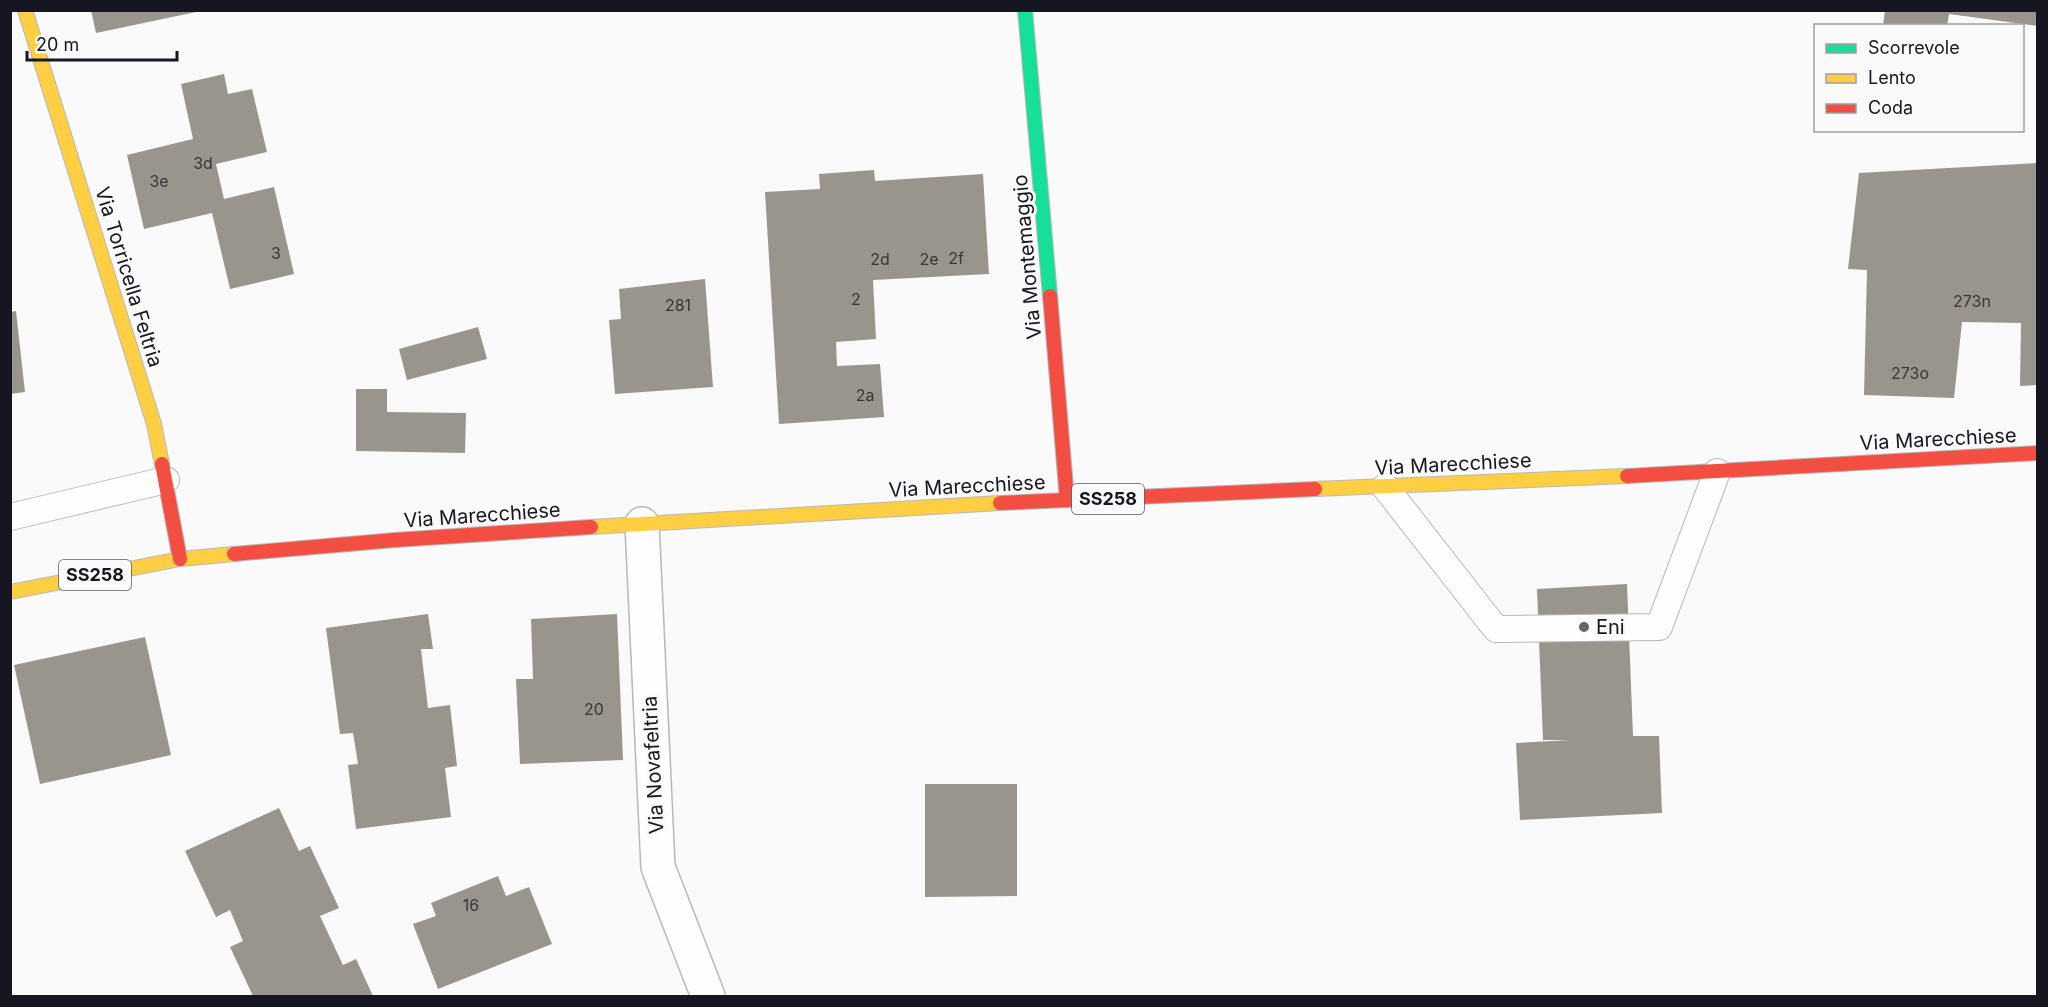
<svg xmlns="http://www.w3.org/2000/svg" width="2048" height="1007" font-family="Inter,sans-serif">
<style>
.building{fill:#99948c}
.lines{fill:none;stroke-linecap:round;stroke-linejoin:round}
.lane-casing{stroke:#b7b7bd;stroke-width:28}
.street-casing{stroke:#b7b7bd;stroke-width:36}
.fast-casing{stroke:#b7b7bd;stroke-width:16}
.slow-casing{stroke:#b7b7bd;stroke-width:16}
.jam-casing{stroke:#b7b7bd;stroke-width:16}
.lane{stroke:#fefefe;stroke-width:26}
.street{stroke:#fefefe;stroke-width:33}
.fast{stroke:#16e098;stroke-width:14}
.slow{stroke:#ffcf43;stroke-width:14}
.jam{stroke:#f24e42;stroke-width:14}
.poi-dot{fill:#65666d;stroke:#fafafa;stroke-width:2}
.labels{text-anchor:middle;stroke-width:6;stroke-linejoin:round;paint-order:stroke}
.number-label{font-size:16px;fill:#36363c}
.shield{fill:#fafafa;stroke:#5a5a62;stroke-width:1.5}
.shield-label{font-size:18px;font-weight:bold;fill:#151621}
.street-label{font-size:20px;fill:#151621;stroke:#fafafa}
.poi-label{font-size:20px;fill:#151621;stroke:#fafafa;text-anchor:start}
</style>
<rect width="100%" height="100%" fill="#fafafa"/>
<g class="building">
<polygon points="91,10 196,10 196,12 96,33"/>
<polygon points="1885,10 2038,10 2038,26 1949,14 1947,26 1883,26"/>
<polygon points="224,74 228,94 252,89 267,152 216,164 224,199 274,187 294,274 230,289 212,213 144,229 127,155 193,139 181,84"/>
<polygon points="2038,163 2038,385 2020,386 2021,323 1962,322 1954,398 1864,395 1867,270 1848,269 1859,173"/>
<polygon points="874,170 875,181 983,174 989,274 873,280 876,339 836,342 837,366 880,364 884,417 779,424 765,192 820,189 819,174"/>
<polygon points="705,279 713,387 615,394 609,320 621,319 619,289"/>
<polygon points="16,311 25,392 10,394 10,312"/>
<polygon points="478,327 487,359 407,380 399,349"/>
<polygon points="356,389 387,389 387,412 466,413 465,453 356,451"/>
<polygon points="1627,584 1633,736 1659,736 1662,813 1520,820 1516,743 1570,740 1543,740 1537,589"/>
<polygon points="428,614 433,649 421,649 428,708 450,705 457,766 445,768 451,817 356,829 348,765 358,764 353,733 340,734 326,628"/>
<polygon points="617,614 623,760 520,764 516,679 533,679 531,619"/>
<polygon points="145,637 171,755 40,784 14,665"/>
<polygon points="925,784 1017,784 1017,896 925,897"/>
<polygon points="279,808 299,851 310,846 339,908 320,916 343,965 356,959 373,996 253,996 230,947 243,941 230,910 216,917 185,851"/>
<polygon points="498,876 506,896 529,887 552,944 438,989 413,924 436,916 431,903"/>
</g>
<g class="lines">
<defs>
<g id="lane">
<polyline points="1385,487 1496,629 1659,627 1717,472"/>
<polyline points="10,517 166,480"/>
</g>
<polyline id="street" points="642,524 658,867 708,996"/>
<polyline id="fast" points="1025,10 1050,296"/>
<g id="slow">
<polyline points="25,10 154,424 162,464"/>
<polyline points="1315,489 1627,476"/>
<polyline points="591,527 1000,503"/>
<polyline points="10,592 180,559 234,554"/>
</g>
<g id="jam">
<polyline points="1050,296 1067,500"/>
<polyline points="162,464 180,559"/>
<polyline points="1627,476 2038,453"/>
<polyline points="1000,503 1315,489"/>
<polyline points="234,554 395,540 591,527"/>
</g>
</defs>
<use href="#lane" class="lane-casing"/>
<use href="#street" class="street-casing"/>
<use href="#fast" class="fast-casing"/>
<use href="#slow" class="slow-casing"/>
<use href="#jam" class="jam-casing"/>
<use href="#lane" class="lane"/>
<use href="#street" class="street"/>
<use href="#fast" class="fast"/>
<use href="#slow" class="slow"/>
<use href="#jam" class="jam"/>
</g>
<circle class="poi-dot" cx="1584" cy="627" r="6"/>
<g class="labels">
<g class="number-label">
<text x="203" y="169">3d</text>
<text x="159" y="187">3e</text>
<text x="276" y="259">3</text>
<text x="956" y="264">2f</text>
<text x="880" y="265">2d</text>
<text x="929" y="265">2e</text>
<text x="856" y="305">2</text>
<text x="1972" y="307">273n</text>
<text x="678" y="311">281</text>
<text x="1910" y="379">273o</text>
<text x="865" y="401">2a</text>
<text x="594" y="715">20</text>
<text x="471" y="911">16</text>
</g>
<g class="shield">
<rect x="1072" y="484" width="72" height="30" rx="4.5"/>
<rect x="59" y="560" width="72" height="30" rx="4.5"/>
</g>
<g class="shield-label">
<text x="1108" y="505">SS258</text>
<text x="95" y="581">SS258</text>
</g>
<g class="street-label">
<text transform="translate(1027 257) rotate(-95)" y="7">Via Montemaggio</text>
<text transform="translate(129 277) rotate(73)" y="7">Via Torricella Feltria</text>
<text transform="translate(1938 439) rotate(-3)" y="7">Via Marecchiese</text>
<text transform="translate(1453 464) rotate(-3)" y="7">Via Marecchiese</text>
<text transform="translate(967 486) rotate(-3)" y="7">Via Marecchiese</text>
<text transform="translate(482 515) rotate(-4)" y="7">Via Marecchiese</text>
<text transform="translate(653 765) rotate(-93)" y="7">Via Novafeltria</text>
</g>
<g class="poi-label">
<text x="1596" y="634">Eni</text>
</g>
</g>
<rect width="2048" height="1007" fill="none" stroke="#151621" stroke-width="24"/>
<rect x="1814" y="24" width="210" height="108" fill="#fafafa" stroke="#9e9fa3" stroke-width="1.5"/>
<rect x="1826" y="44" width="30" height="9" fill="#16e098" stroke="#9e9fa3" stroke-width="1.5"/>
<text x="1868" y="54" font-size="18" fill="#151621">Scorrevole</text>
<rect x="1826" y="74" width="30" height="9" fill="#ffcf43" stroke="#9e9fa3" stroke-width="1.5"/>
<text x="1868" y="84" font-size="18" fill="#151621">Lento</text>
<rect x="1826" y="104" width="30" height="9" fill="#f24e42" stroke="#9e9fa3" stroke-width="1.5"/>
<text x="1868" y="114" font-size="18" fill="#151621">Coda</text>
<path d="M27 51v9h150v-9" fill="none" stroke="#151621" stroke-width="3"/>
<text x="36" y="51" font-size="18" fill="#151621" stroke="#fafafa" stroke-width="4.5" paint-order="stroke">20 m</text>
</svg>
